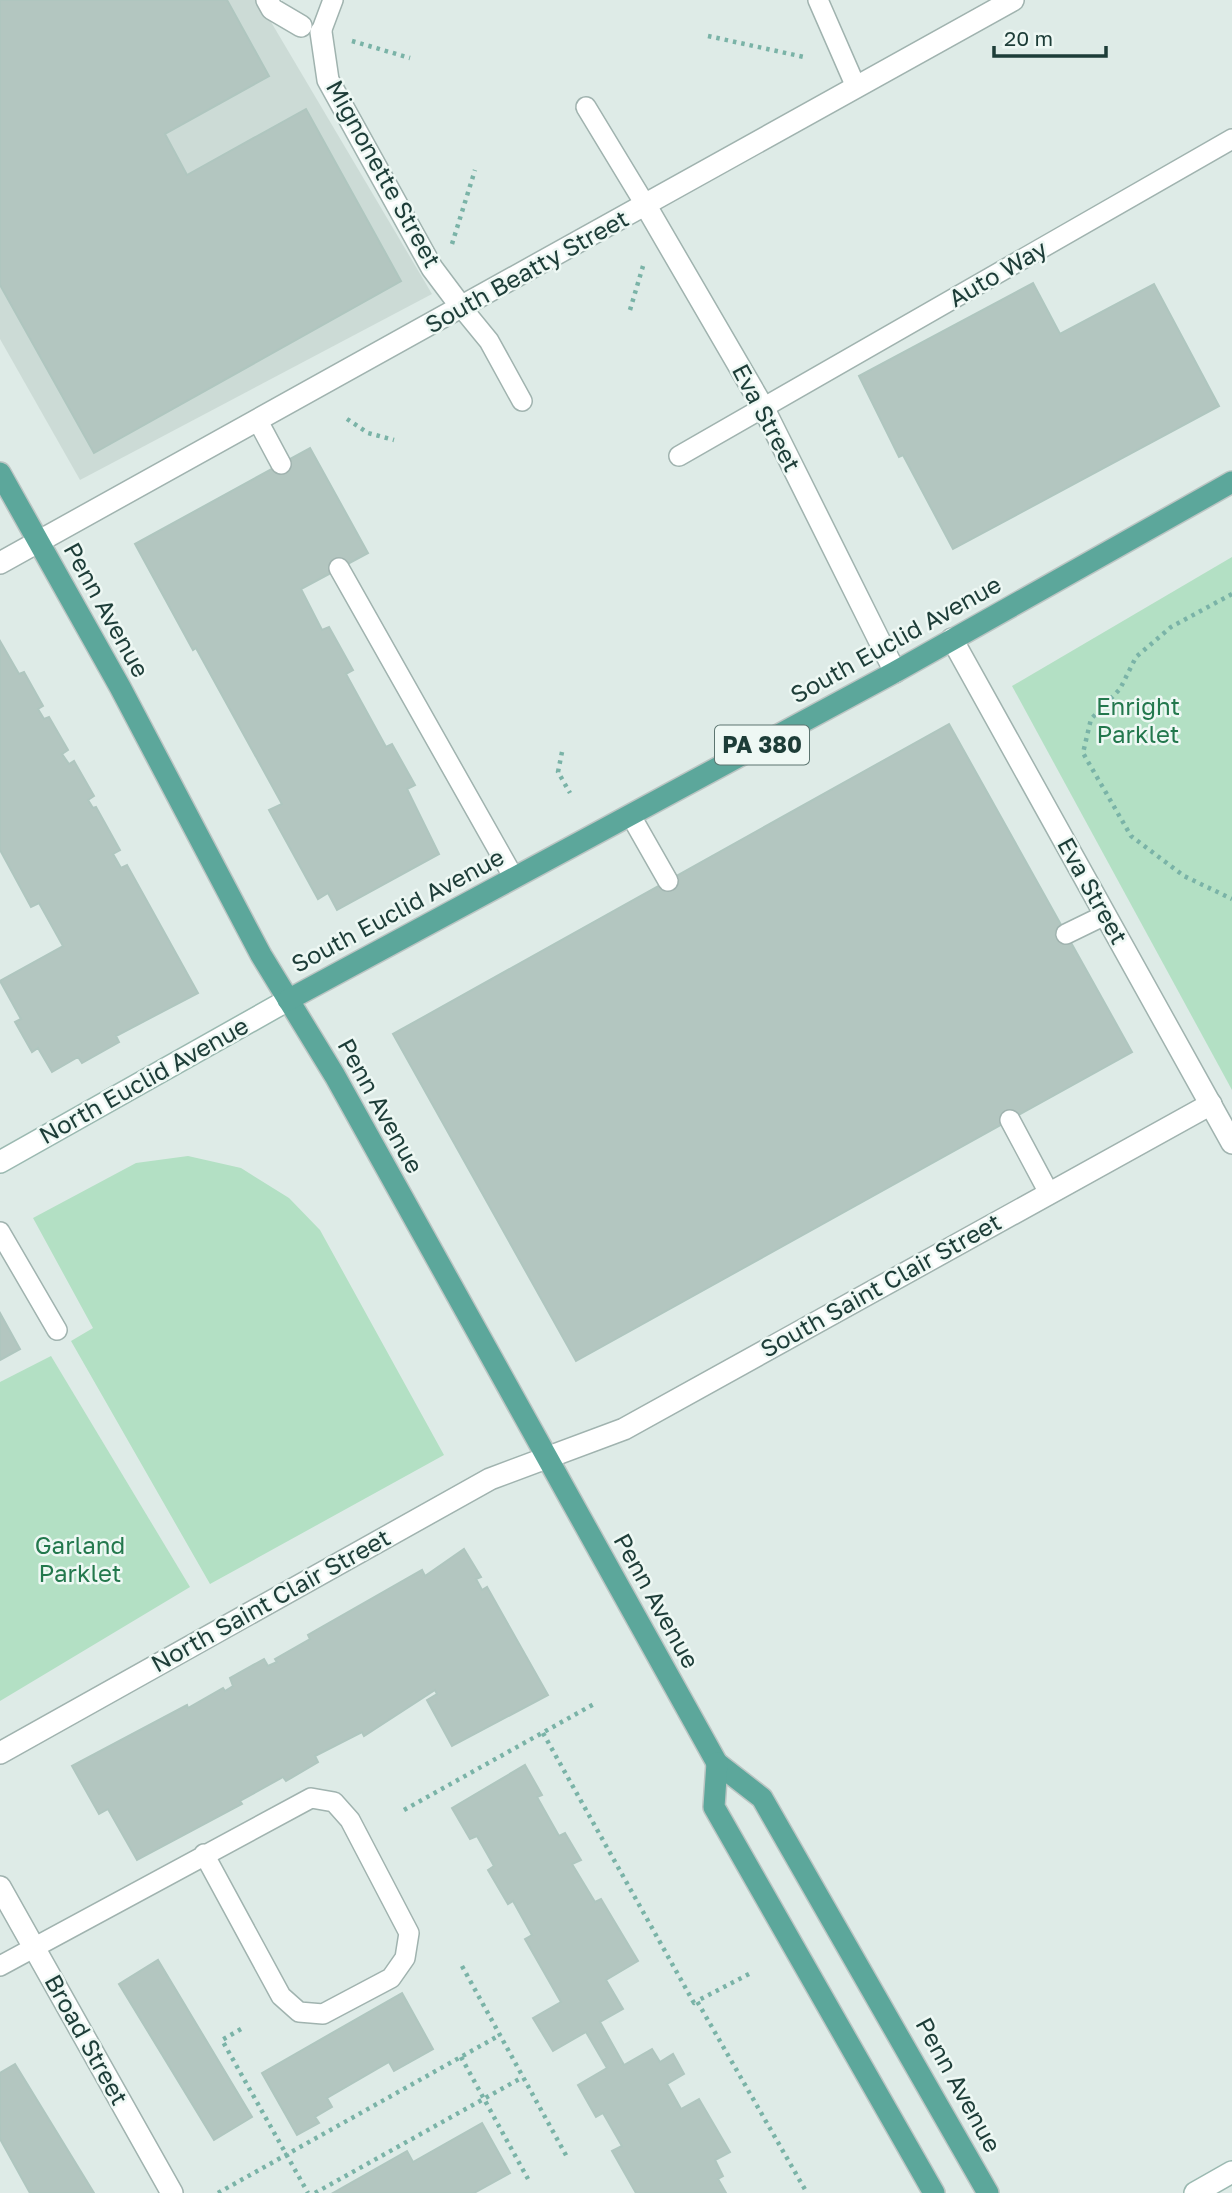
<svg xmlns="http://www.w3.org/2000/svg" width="1232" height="2193" font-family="'Golos Text',sans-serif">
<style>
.built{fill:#ccdbd6}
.green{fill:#b3e0c4}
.building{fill:#b3c6c0;stroke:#afc6bf;stroke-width:2}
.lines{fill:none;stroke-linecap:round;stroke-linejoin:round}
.lane-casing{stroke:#a0b3af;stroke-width:22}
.street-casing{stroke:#a0b3af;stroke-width:24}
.secondary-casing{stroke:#9bb9b1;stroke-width:24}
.primary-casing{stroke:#bbc5c3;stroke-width:24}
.path{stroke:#7ab3a7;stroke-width:4.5;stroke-dasharray:3.5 5;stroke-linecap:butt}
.lane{stroke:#fff;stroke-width:19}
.street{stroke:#fff;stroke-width:21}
.secondary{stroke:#fff;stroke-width:21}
.primary{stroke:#5ca79b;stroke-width:21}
.labels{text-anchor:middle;stroke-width:5;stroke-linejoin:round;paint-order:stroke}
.shield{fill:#eef8f4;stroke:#5c7570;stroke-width:2}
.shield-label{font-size:23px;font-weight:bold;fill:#1d3d38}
.street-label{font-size:24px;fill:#1d3d38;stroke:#eef8f4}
.park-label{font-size:24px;fill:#23784d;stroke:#eef8f4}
</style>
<rect width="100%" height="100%" fill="#deebe7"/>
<polygon class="built" points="0,0 258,0 432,294 80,480 0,339"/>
<g class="green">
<polygon points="1232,557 1232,1090 1012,686"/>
<polygon points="188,1156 241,1168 289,1198 320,1230 444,1455 210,1584 71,1341 93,1328 33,1218 136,1163"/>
<polygon points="51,1356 190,1587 0,1701 0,1382"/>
</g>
<g class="building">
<polygon points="0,0 227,0 269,76 165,134 187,175 306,109 401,281 94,453 0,285"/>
<polygon points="1033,283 1060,334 1154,284 1219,406 953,549 903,455 899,457 859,376"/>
<polygon points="310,448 368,553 301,589 322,630 329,627 353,670 346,674 386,747 392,744 415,785 407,789 439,854 337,910 328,893 318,899 269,810 282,804 196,648 193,650 135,544"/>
<polygon points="0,641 19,674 24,672 43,706 38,709 44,719 49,717 68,750 62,754 69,764 74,761 94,796 88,800 93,808 96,807 120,850 113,854 121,868 127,865 198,993 116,1036 119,1042 82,1063 78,1057 52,1072 38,1048 32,1052 15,1022 21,1019 0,981 63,946 39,903 31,907 0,850"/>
<polygon points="949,724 1132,1052 576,1361 393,1034"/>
<polygon points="0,1313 20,1349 0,1360"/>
<polygon points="464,1549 481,1577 476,1579 482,1590 487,1587 548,1695 452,1746 427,1700 437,1694 435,1690 364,1736 362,1732 315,1756 318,1762 286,1781 283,1777 240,1801 242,1804 137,1860 108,1809 99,1814 72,1766 187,1705 188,1708 223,1688 225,1691 233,1686 230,1678 264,1659 268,1666 277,1662 275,1659 310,1639 308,1635 422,1570 425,1576"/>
<polygon points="525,1765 542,1795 537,1797 559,1836 565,1833 581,1860 572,1864 595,1902 601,1899 638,1961 606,1980 623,2009 600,2022 624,2065 652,2049 660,2062 673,2054 684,2074 667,2084 681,2109 699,2099 730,2152 715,2160 723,2176 718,2179 726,2193 636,2193 612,2151 622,2146 603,2113 596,2117 578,2085 607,2068 586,2032 553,2051 533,2018 561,2002 525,1939 532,1935 513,1901 508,1904 488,1870 494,1866 477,1836 470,1839 452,1808"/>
<polygon points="158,1960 252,2117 214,2140 119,1984"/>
<polygon points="402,1993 433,2049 394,2071 389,2062 327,2098 332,2107 315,2117 319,2123 297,2135 262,2073"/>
<polygon points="15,2064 94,2193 30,2193 0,2139 0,2073"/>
<polygon points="482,2123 510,2173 474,2193 333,2193 407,2151 413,2162"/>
</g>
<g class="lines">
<defs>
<g id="lane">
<polyline points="818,0 856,87"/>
<polyline points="321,32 333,0"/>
<polyline points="586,107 646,206"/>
<polyline points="462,308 489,341 522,401"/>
<polyline points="258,421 281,464"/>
<polyline points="679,456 1232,139"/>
<polyline points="339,568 514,878"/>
<polyline points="631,816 668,881"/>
<polyline points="1066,934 1105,915"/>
<polyline points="1010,1120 1049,1193"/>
<polyline points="0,1232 57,1330"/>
<polyline points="0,1966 311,1798 334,1802 350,1820 409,1933 405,1958 391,1978 323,2014 299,2012 281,1996 204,1854"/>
</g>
<g id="street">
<polyline points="267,0 272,9 301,26"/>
<polyline points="321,32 328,80 432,268 462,308"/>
<polyline points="646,206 764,409 895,672"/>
<polyline points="0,563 1013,0"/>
<polyline points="952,639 1232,1143"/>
<polyline points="0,1753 490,1479 624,1429 1211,1104"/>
<polyline points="0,1887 172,2193"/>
</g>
<g id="secondary">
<polyline points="0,1162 288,1000"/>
<polyline points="1195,2193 1232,2172"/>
</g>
<g id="primary">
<polyline points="0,473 120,687 261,955 335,1076 717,1763 762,1798 988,2193"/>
<polyline points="288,1000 895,672 1232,482"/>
<polyline points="717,1763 714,1807 934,2193"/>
</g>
</defs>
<use href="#lane" class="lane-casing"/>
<use href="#street" class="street-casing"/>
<use href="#secondary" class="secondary-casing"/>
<use href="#primary" class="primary-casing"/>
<g class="path">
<polyline points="708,36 804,57"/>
<polyline points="352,41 410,58"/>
<polyline points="452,244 475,170"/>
<polyline points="630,310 643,266"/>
<polyline points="347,419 368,433 394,440"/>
<polyline points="1232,594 1171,627 1136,657 1120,689 1091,719 1083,753 1131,836 1184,876 1232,899"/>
<polyline points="562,752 558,772 570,793"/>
<polyline points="543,1733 694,2003 697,2001"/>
<polyline points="404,1810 594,1704"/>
<polyline points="462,1966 567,2157"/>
<polyline points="749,1974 697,2001 807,2193"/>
<polyline points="241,2029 222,2040 308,2193"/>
<polyline points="461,2057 528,2179"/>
<polyline points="218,2193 500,2035"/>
<polyline points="315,2193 523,2077"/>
</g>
<use href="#lane" class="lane"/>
<use href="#street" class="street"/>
<use href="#secondary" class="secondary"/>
<use href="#primary" class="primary"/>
</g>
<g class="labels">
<rect class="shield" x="715" y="725.5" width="94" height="39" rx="5"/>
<g class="shield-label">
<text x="762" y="753">PA 380</text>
</g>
<g class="street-label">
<text transform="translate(383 174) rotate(61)" y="8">Mignonette Street</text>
<text transform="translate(527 272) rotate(-29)" y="8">South Beatty Street</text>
<text transform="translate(998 274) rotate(-30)" y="8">Auto Way</text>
<text transform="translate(766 418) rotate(62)" y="8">Eva Street</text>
<text transform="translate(106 610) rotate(61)" y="8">Penn Avenue</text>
<text transform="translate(896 640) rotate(-29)" y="8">South Euclid Avenue</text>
<text transform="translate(1092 891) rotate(61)" y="8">Eva Street</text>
<text transform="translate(398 911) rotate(-28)" y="8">South Euclid Avenue</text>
<text transform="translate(144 1081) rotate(-29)" y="8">North Euclid Avenue</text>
<text transform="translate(380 1106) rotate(61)" y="8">Penn Avenue</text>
<text transform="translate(881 1286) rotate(-29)" y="8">South Saint Clair Street</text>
<text transform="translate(271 1601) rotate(-29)" y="8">North Saint Clair Street</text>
<text transform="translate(656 1601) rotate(61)" y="8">Penn Avenue</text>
<text transform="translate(86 2040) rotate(61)" y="8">Broad Street</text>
<text transform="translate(958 2085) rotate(61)" y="8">Penn Avenue</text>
</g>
<g class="park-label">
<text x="1138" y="715">Enright<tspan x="1138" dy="28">Parklet</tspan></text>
<text x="80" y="1554">Garland<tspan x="80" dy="28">Parklet</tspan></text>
</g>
</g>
<path d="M994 46v10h112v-10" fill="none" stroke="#1d3d38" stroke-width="3.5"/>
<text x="1004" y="46" font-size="21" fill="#1d3d38" stroke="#eef8f4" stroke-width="5" paint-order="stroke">20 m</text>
</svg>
